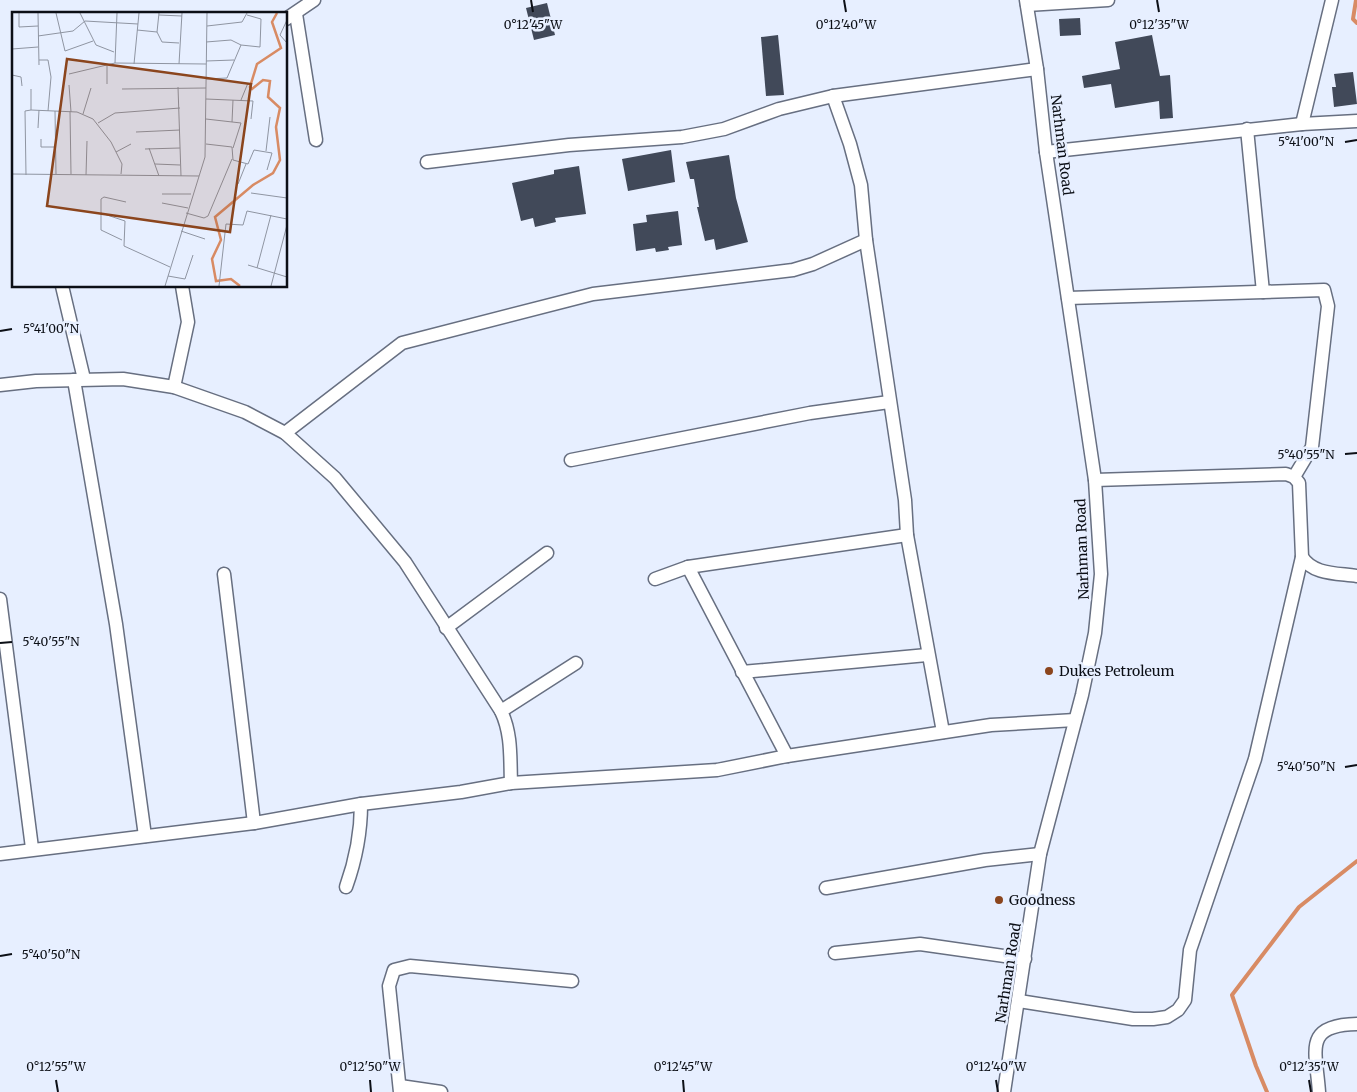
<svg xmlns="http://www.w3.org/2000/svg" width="1357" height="1092" font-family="Merriweather,serif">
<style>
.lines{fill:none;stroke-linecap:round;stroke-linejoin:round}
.stream{stroke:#d88b64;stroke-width:4}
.building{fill:#414959}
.street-casing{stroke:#676f81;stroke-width:15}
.street{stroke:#fff;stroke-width:12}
.ticks{fill:none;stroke:#0c0f16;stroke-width:2}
.poi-dot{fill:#8b451d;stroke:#e7efff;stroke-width:2}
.labels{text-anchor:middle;stroke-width:5;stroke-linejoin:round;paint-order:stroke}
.street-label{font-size:14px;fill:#0c0f16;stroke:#e7efff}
.poi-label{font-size:14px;fill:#0c0f16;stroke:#e7efff;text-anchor:start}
.inset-river{fill:none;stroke:#d88b64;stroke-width:2.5}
.inset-road{fill:none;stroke:#8f95a2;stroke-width:1}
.view{fill:#8b451d;fill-opacity:0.15;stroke:#8b451d;stroke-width:2.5}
.inset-edge{fill:none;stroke:#0c0f16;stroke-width:2.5}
.ticks-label{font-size:12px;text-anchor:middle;fill:#0c0f16;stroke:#e7efff;stroke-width:5;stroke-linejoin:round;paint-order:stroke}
</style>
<rect width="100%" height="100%" fill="#e7efff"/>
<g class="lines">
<g class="stream">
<polyline points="1356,0 1353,19 1357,23"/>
<polyline points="1267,1092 1256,1066 1232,995 1299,907 1357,861"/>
</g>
</g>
<g class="building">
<polygon points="547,3 555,35 534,40 526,8"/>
<polygon points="1080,18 1081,35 1060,36 1059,19"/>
<polygon points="778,35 784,95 766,96 761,37"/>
<polygon points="1152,35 1160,76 1170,75 1173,118 1160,119 1159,101 1115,108 1111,84 1084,88 1082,76 1120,69 1115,42"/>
<polygon points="1353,72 1357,104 1334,107 1332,87 1336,87 1334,74"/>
<polygon points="671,150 675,182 628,191 622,159"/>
<polygon points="729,155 736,198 748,242 716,250 714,239 705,241 697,207 699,207 694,179 690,179 686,162"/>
<polygon points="579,166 586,214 555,218 556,222 535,227 533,218 521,221 512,183 554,174 554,170"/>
<polygon points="678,211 682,245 668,247 669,250 656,252 655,248 636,251 633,224 647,222 646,215"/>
</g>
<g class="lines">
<defs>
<g id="street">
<polyline points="1027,5 1108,0"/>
<polyline points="296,14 316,140"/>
<polyline points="286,19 314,0"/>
<polyline points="833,96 850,144 861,185 866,240 905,500 907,535 943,732"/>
<polyline points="1302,124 1332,0"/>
<polyline points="1247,129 1263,292"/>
<polyline points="1046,152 1302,124 1357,121"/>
<polyline points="427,162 569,145 682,137 724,129 779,109 833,96 1037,69"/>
<polyline points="62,286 84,379"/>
<polyline points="1068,298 1324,290 1328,306 1312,447 1294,477"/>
<polyline points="74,380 116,624 145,836"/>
<path d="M 0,385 L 36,381 L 123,379 L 174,387 L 245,412 L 285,433 L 335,478 L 405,562 L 501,711 C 512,734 510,758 511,783"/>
<polyline points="174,387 188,322 182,286"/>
<polyline points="285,433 402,343 593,294 793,270 813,264 866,240"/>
<polyline points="571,460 810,413 889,402"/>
<path d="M 1095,480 L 1286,474 L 1294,477 L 1299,483 L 1302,557 C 1313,575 1338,573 1357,576"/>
<polyline points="688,567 787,756"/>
<polyline points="224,574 254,823"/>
<polyline points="655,579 688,567 907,535"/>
<polyline points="0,599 32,848"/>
<polyline points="446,628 547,553"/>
<polyline points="742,672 927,655"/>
<polyline points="501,711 576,663"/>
<polyline points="0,854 254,823 361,804 461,792 511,783 717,770 787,756 991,725 1075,720"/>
<path d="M 346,887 C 356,859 361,834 361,804"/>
<polyline points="826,888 985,860 1040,854"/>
<polyline points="835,953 920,944 1025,959"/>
<polyline points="1019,1001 1133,1019 1153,1019 1167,1017 1178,1010 1185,1000 1190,950 1255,759 1302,557"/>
<polyline points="400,1086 441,1092"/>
<polyline points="400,1092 389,986 394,970 410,966 572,981"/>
<polyline points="1004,1092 1040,854 1082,695 1095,633 1101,574 1095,480 1046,152 1037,69 1026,0"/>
<path d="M 1319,1092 C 1316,1050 1303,1025 1357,1024"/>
</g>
</defs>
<use href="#street" class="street-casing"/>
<use href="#street" class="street"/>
</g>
<path class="ticks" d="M 531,0 L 533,12M 844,0 L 846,12M 1157,0 L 1159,12M 1345,142 L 1357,140M 0,331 L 12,329M 1345,454 L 1357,453M 0,643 L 12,642M 1345,767 L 1357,765M 0,956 L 12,954M 56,1080 L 58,1092M 370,1080 L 371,1092M 683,1080 L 684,1092M 996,1080 L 998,1092M 1309,1080 L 1311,1092"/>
<g class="poi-dot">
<circle cx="1049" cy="671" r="5"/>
<circle cx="999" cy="900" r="5"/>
</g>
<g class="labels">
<g class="street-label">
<text transform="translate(1062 145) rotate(83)" y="5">Narhman Road</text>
<text transform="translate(1082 549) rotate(-92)" y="5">Narhman Road</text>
<text transform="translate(1008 973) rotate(-81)" y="5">Narhman Road</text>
</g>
<g class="poi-label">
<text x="1059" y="676">Dukes Petroleum</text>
<text x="1009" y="905">Goodness</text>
</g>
</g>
<g transform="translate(12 12)">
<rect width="275" height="275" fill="#e7efff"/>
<path class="inset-river" d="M 228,274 L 219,267 L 204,269 L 200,247 L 209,228 L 203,205 L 241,173 L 261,161 L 268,148 L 264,115 L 268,96 L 256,85 L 258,69 L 251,68 L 240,77 L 238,75 L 245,52 L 269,36 L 260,10 L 265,1"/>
<path class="inset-road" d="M 7,1 L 7,15 L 26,14M 26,1 L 27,53M 44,1 L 53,39 L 81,29M 68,1 L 84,33 L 102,40M 147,1 L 145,20 L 150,30 L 167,31M 147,3 L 170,4M 275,8 L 268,23 L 275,31M 195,14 L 230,10 L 235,1M 125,18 L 145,20M 26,24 L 61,19 L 73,9 L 126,12M 194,30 L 219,28 L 229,33 L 248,35 L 249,7 L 235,3M 0,37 L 26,35M 27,48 L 36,48 L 39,65 L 36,99M 194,49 L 222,48M 103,51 L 105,1M 122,52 L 127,1M 167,52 L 170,1M 95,54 L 95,72M 57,62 L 103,51 L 194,52M 0,63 L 9,65 L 10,74M 194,67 L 215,66 L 229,33M 57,73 L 59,100M 166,75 L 169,164M 110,77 L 194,76M 194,87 L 241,89 L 239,107M 229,88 L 236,71M 19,98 L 19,77M 43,99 L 44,162M 58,99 L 59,162M 71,102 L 79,76M 194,107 L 229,111 L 221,136M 220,110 L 221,88M 86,111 L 103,101 L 168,96M 26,116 L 27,98M 124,120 L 168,118M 29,127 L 29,135 L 44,135M 194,132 L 220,135 L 221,148 L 236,152 L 242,138 L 260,141 L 255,158M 137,136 L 147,164M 133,137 L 168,136M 254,139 L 258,105M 104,140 L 119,132M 143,152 L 168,153M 0,162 L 187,164M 14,163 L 13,99 L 19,98 L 65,100 L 81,107 L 99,130 L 110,152 L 109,162M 74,163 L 75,129M 226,172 L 234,152M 239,181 L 275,186M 150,182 L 179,182M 150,191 L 176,196M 89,201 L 113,209 L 112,234 L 158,255M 174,201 L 192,206 L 196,204 L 220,147M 169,219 L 193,227M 110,228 L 89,218 L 89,187 L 92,185 L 114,190M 236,253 L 275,265M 245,256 L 259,203M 156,264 L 173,267 L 181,243M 153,274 L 193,145 L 195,1M 207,274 L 214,212 L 231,213 L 235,199 L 275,207M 259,274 L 275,213"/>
<path class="view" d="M 55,47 L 239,72 L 218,220 L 35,194 Z"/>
<rect width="275" height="275" class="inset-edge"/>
</g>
<g class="ticks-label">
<text x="533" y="29">0°12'45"W</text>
<text x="846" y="29">0°12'40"W</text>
<text x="1159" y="29">0°12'35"W</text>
<text x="1306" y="146">5°41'00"N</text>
<text x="51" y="333">5°41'00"N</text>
<text x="1306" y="459">5°40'55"N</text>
<text x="51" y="646">5°40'55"N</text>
<text x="1306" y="771">5°40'50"N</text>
<text x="51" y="959">5°40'50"N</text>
<text x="56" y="1071">0°12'55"W</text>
<text x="370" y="1071">0°12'50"W</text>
<text x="683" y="1071">0°12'45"W</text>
<text x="996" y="1071">0°12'40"W</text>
<text x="1309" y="1071">0°12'35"W</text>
</g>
</svg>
